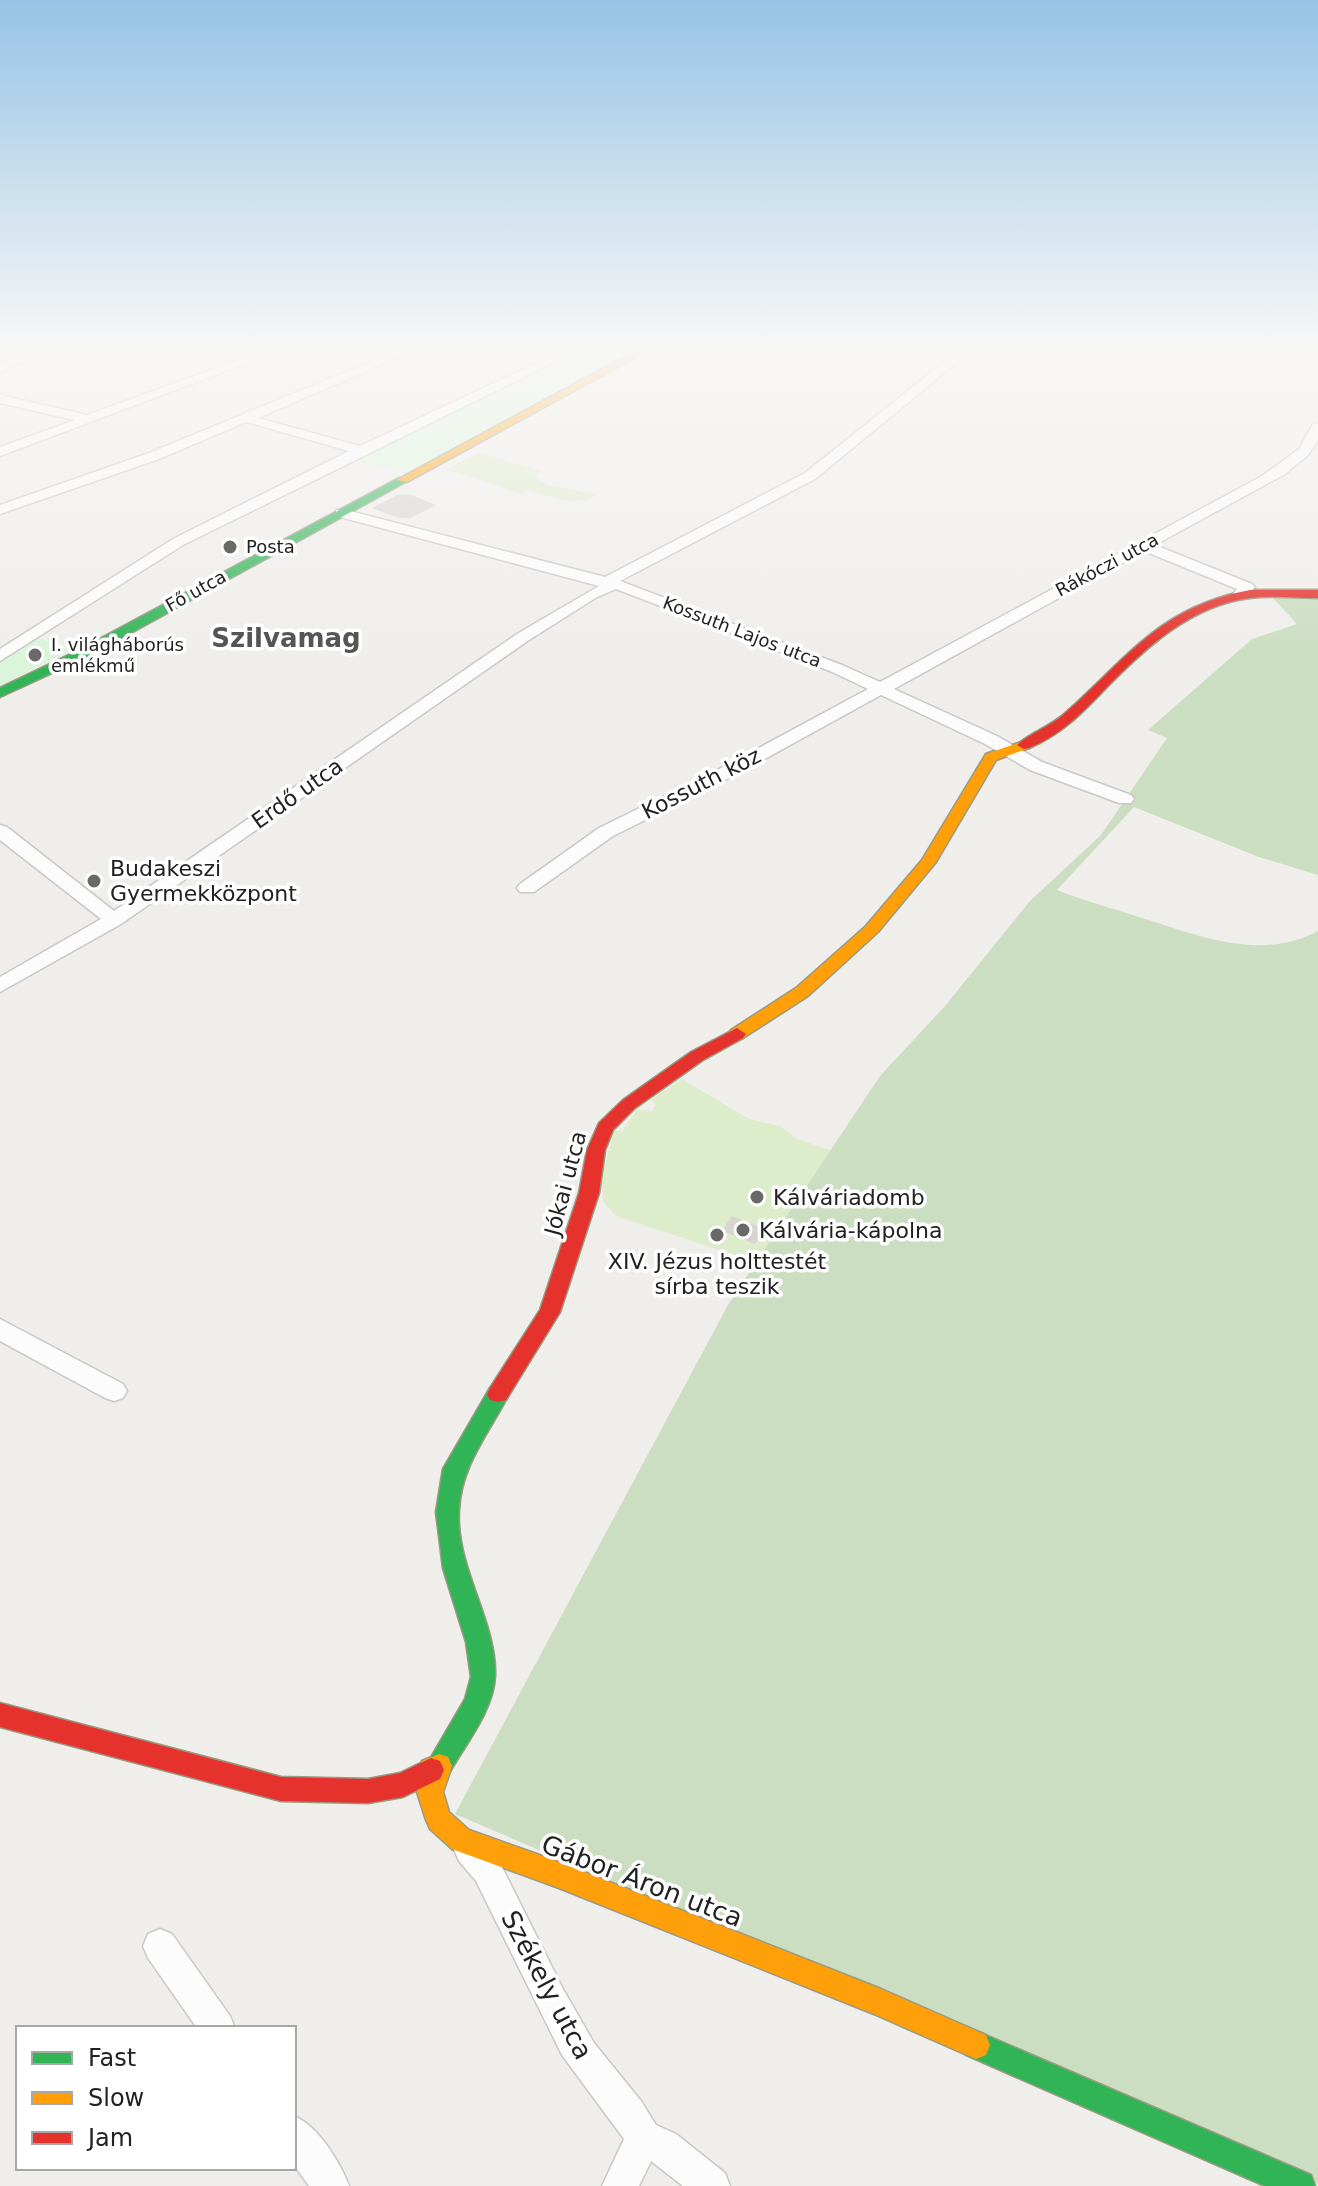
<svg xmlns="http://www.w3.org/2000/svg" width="1318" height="2186" font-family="'DejaVu Sans',sans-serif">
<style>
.grass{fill:#ddeccb}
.forest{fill:#cbdec1}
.park{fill:#daf5da}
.building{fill:#d7d4d2}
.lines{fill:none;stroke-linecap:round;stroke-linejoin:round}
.street-casing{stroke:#c9c8c7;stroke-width:3}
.fast-casing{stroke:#999a82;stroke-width:3}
.slow-casing{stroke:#999a82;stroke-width:3}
.jam-casing{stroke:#999a82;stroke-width:3}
.street{fill:#fdfcfc;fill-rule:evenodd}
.fast{fill:#30b455;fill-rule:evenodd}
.slow{fill:#ff9f0a;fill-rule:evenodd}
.jam{fill:#e5322d;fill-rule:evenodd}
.poi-dot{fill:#6a6968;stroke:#fff;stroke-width:3}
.labels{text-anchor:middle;stroke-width:7;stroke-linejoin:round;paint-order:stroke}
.far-poi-label{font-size:18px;fill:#222;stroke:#fff;text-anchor:start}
.far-street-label{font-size:18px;fill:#222;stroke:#fff}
.street-label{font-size:22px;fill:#222;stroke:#fff}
.poi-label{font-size:22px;fill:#222;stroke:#fff;text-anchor:start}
.far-district-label{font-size:26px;font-weight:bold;fill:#555;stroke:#fff}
.near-street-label{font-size:26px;fill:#222;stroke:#fff}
</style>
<rect width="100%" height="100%" fill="#f0eeeb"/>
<g class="grass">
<path d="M 480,453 L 542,471 L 534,475 L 545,484 L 597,495 C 576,508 550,496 529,490 L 522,494 L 446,469 Z"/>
<polygon points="682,1079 749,1119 780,1126 797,1139 831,1150 756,1262 616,1216 603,1201 602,1176 614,1130 622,1131 637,1110 653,1111 655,1104 652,1099"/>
</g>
<path class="forest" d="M 1318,594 L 1318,875 L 1259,857 L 1134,807 L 1057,890 C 1084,901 1112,908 1139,917 C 1196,935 1261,962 1318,931 L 1318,2184 L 455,1814 L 728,1305 L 756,1262 L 880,1076 L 945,1006 L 1030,901 L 1101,835 L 1167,738 L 1148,730 L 1252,639 L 1297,624 L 1270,595 Z"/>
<g class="park">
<polygon points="573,350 644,350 413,475 345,458"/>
<polygon points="39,638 70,650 0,686 0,660"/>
</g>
<g class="building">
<polygon points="409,494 436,505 410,518 399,518 372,508 397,495"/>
<polygon points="732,1216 765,1229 755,1244 722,1231"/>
</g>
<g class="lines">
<defs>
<g id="street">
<polygon points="32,350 48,350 0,372 0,364"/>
<polygon points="266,350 282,350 0,456 0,447 75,420 0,403 0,395 87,415"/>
<polygon points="399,350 415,350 258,418 360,446 564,350 579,350 183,545 0,661 0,649 173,539 349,451 246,422 159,459 0,514 0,505 149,453"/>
<polygon points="959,350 972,350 815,479 620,581 842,665 880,682 1262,476 1299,449 1313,424 1318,423 1318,441 1308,455 1285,474 1155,545 1252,584 1255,587 1245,598 1235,598 1232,595 1237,589 1144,551 894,689 997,736 1042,762 1131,795 1134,799 1131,803 1119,803 1030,770 985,744 881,695 743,771 613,836 534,892 520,892 517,888 520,884 599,828 731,763 868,689 830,671 616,589 597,597 529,640 121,924 0,992 0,977 101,919 0,840 0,825 7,827 114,911 517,634 599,586 336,516 336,510 346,510 605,577 805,473"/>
<polygon points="0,1319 123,1384 127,1391 123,1398 114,1401 105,1398 0,1341"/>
<polygon points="470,1834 481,1839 498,1859 563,1989 594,2043 641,2101 656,2125 676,2134 725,2173 730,2186 683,2186 651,2161 639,2186 602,2186 624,2139 562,2055 476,1881 459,1861 454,1850 459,1839"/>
<polygon points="160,1929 172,1934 230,2016 235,2028 197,2028 148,1958 143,1946 148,1934"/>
<path d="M 294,2116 C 318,2126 340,2162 349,2186 L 309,2186 L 294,2165 Z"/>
</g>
<g id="fast">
<polygon points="399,478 409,480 89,656 0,697 0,688 79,650"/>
<path d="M 498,1386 L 506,1388 L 509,1394 C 489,1433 461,1465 459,1510 C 455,1567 497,1621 495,1676 C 494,1710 464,1746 448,1775 L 439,1778 L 430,1775 L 426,1766 L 465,1699 L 471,1677 L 466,1642 L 443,1568 L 436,1512 L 443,1469 L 490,1388 Z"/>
<polygon points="976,2031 1311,2175 1315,2186 1265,2186 966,2055 962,2045 966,2035"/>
</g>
<g id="slow">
<polygon points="637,350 649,350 407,482 397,480"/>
<polygon points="1024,741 1031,745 1029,748 996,760 936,862 878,932 808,996 743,1038 731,1038 728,1034 731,1030 796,988 866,926 922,860 986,754"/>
<polygon points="439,1754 448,1757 452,1766 443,1792 449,1812 469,1830 559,1862 881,1989 986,2035 990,2045 986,2055 976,2059 874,2014 559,1888 452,1849 430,1829 426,1820 417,1792 422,1778 418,1770 422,1761"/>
</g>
<g id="jam">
<path d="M 1250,590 L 1318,590 L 1318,598 C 1296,598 1272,595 1250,598 C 1192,605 1146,647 1106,688 C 1083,712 1061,735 1029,748 L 1024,749 L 1017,745 C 1030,733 1049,727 1063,715 C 1128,658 1159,607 1250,590 Z"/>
<polygon points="737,1028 746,1034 743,1038 703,1060 635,1108 613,1130 605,1150 599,1193 560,1312 506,1400 498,1402 490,1400 487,1394 490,1388 540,1310 579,1193 587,1150 599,1123 623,1100 691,1052"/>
<polygon points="0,1703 281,1777 368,1779 400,1773 431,1758 440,1761 444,1770 440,1779 403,1797 368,1803 281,1801 0,1727"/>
</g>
</defs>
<use href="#street" class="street-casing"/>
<use href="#fast" class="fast-casing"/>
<use href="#slow" class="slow-casing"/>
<use href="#jam" class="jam-casing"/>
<use href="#street" class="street"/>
<use href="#fast" class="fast"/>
<use href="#slow" class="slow"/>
<use href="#jam" class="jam"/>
</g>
<linearGradient id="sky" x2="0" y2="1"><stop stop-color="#97c4e6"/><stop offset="0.53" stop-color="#f8f7f6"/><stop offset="1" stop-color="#f8f7f6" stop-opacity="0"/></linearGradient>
<rect width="1318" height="656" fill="url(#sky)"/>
<g class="poi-dot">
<circle cx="230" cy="547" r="8"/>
<circle cx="35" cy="655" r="8"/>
<circle cx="94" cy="881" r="8"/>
<circle cx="757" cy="1197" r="8"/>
<circle cx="743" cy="1230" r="8"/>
<circle cx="717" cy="1235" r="8"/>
</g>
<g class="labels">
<g class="far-poi-label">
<text x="246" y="553">Posta</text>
<text x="51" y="651">I. világháborús<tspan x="51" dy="21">emlékmű</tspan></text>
</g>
<g class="far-street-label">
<text transform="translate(1107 565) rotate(-28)" y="6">Rákóczi utca</text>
<text transform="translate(196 591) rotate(-29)" y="6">Fő utca</text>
<text transform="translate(742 632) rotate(21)" y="6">Kossuth Lajos utca</text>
</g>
<g class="street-label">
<text transform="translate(701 783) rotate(-27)" y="8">Kossuth köz</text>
<text transform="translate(297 793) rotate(-35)" y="8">Erdő utca</text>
<text transform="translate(565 1183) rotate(-75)" y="8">Jókai utca</text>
</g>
<g class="poi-label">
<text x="110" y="876">Budakeszi<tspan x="110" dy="25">Gyermekközpont</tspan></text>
<text x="773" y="1205">Kálváriadomb</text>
<text x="759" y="1238">Kálvária-kápolna</text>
<text x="717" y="1269" text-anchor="middle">XIV. Jézus holttestét<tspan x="717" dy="25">sírba teszik</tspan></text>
</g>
<g class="far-district-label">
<text x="286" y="647">Szilvamag</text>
</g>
<g class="near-street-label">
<text transform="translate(642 1881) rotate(21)" y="9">Gábor Áron utca</text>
<text transform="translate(547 1985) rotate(62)" y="9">Székely utca</text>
</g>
</g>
<rect x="16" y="2026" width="280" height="144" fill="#ffffff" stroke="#a7a7a7" stroke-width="2"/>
<rect x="32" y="2052" width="40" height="12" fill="#30b455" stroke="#a7a7a7" stroke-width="2"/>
<text x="88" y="2066" font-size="24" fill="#222222">Fast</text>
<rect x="32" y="2092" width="40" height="12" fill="#ff9f0a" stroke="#a7a7a7" stroke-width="2"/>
<text x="88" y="2106" font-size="24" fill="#222222">Slow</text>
<rect x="32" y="2132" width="40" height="12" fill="#e5322d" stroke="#a7a7a7" stroke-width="2"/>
<text x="88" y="2146" font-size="24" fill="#222222">Jam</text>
</svg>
